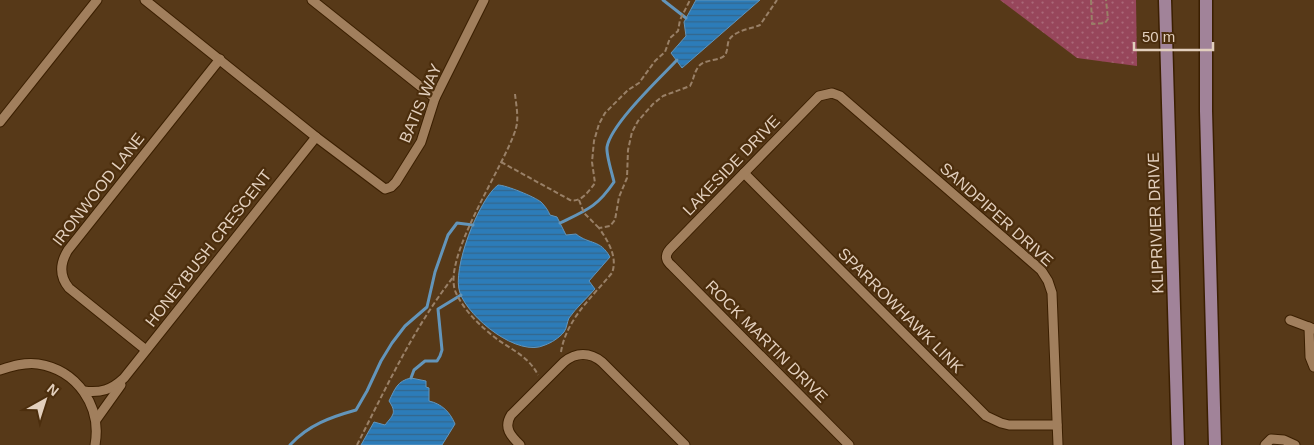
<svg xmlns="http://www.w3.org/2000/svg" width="1314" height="445" font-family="Arial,sans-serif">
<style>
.park{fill:url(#park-dots)}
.water{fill:url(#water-rules);stroke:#6395ba}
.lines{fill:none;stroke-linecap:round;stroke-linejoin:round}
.stream{stroke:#6395ba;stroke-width:3}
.minor-casing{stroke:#3b1f00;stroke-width:11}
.major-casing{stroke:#3b1f00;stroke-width:15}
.path{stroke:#998067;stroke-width:2;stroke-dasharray:5 2.5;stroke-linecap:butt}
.minor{stroke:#a17f5d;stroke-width:9}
.major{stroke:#a18399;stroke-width:12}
.labels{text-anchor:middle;stroke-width:4.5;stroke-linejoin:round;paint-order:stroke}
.street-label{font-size:16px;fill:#e2cfbd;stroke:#4c2e0d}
</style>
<defs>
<pattern id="park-dots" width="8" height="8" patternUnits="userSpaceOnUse" patternTransform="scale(1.25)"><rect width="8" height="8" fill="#97465b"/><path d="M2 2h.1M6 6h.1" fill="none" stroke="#aa6878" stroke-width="1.8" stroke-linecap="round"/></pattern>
<pattern id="water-rules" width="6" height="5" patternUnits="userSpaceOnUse" patternTransform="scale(1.25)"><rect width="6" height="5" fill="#2c7cb9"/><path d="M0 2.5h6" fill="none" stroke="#34668c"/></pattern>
</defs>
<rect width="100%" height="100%" fill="#573918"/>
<polygon class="park" points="1000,0 1136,0 1137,66 1077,58"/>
<g class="water">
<polygon points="696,0 760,0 682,68 671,53 686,36 684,22"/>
<path d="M 498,185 C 506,185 535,197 541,202 C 545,206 548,210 550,215 L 557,217 L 566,235 L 576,234 C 590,245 600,239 610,257 L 589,281 L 595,289 C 587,298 576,308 569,318 C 567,322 567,328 564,332 C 559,338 551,343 545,345 C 518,358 469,318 460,293 C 451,270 479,199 498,185 Z"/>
<path d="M 411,378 L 426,381 L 426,387 L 429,388 L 429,401 C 442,404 450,412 455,424 L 442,445 L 361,445 L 374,422 L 385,425 C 393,415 397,413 389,401 C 395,389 397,381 411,378 Z"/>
</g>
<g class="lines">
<g class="stream">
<polyline points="663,0 686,18"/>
<path d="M 560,223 C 587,210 597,207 614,182 C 612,173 606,155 607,147 C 611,124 660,78 677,60"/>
<polyline points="411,378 414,370 425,361 437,361 440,356 442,350 438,309 461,295"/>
<path d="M 290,445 C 308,425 331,417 356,410 L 367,391 L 381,361 L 392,343 L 405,326 L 427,307 L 435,272 L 448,235 L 457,223 L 473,225"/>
</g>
<defs>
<g id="minor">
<polyline points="145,0 316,137 385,189 391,187 396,182 421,142 435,98 484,0"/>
<polyline points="312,0 435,98"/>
<polyline points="0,122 97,0"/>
<polyline points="744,173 986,416 1001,423 1009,425 1057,425"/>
<polyline points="1290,320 1314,329"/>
<polyline points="1309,327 1310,357 1314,367"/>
<path d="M 146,350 L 69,288 C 59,276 60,263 68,250 L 220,59"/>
<path d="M 0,370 C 12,366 25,362 38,364 C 77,370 102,406 95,445"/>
<path d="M 84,391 C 101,393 111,390 124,378 L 316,137"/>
<polyline points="96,420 121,385"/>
<path d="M 520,445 C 511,436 503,428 511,415 L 564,362 C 576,352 590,352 602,362 L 685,445"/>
<path d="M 849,445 L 672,266 C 666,261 664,256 670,249 L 819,96 L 832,93 L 840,96 L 1041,270 L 1048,281 L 1052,293 L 1058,445"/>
<polyline points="1265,445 1271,439 1284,440 1295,445"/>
</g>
<g id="major">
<polyline points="1165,0 1178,445"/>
<polyline points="1206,0 1206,111 1215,445"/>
</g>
</defs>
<use href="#minor" class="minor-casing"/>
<use href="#major" class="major-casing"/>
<g class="path">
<polyline points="1091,0 1092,24 1105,23 1108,19 1106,0"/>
<path d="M 515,94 C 516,104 519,118 516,128 C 506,164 440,259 456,293 C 464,310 478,324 493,336 C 509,349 528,355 538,375"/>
<path d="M 501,162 L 570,200 C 581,203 589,191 595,183 L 592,162 L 594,141 L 599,124 L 605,113 L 628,90 L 639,83 L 655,61 L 665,52 L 670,38 L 678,31 L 680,20 L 690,0"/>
<polyline points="579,200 584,213 599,228"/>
<path d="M 561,352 C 566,320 592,297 612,273 C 618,257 608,241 599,228 L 610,226 L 615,220 L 619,197 L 627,178 L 628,150 L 632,132 L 638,121 L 653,104 L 663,96 L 690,86 C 694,79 694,71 700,65 C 707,59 720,61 725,55 C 728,51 727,44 729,40 C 735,30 751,29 760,25 L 777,0"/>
<path d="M 357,445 C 386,388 414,327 454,276"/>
</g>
<use href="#minor" class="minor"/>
<use href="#major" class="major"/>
</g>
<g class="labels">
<g class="street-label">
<text transform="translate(420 103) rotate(-67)" y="6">BATIS WAY</text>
<text transform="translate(731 165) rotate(-46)" y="6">LAKESIDE DRIVE</text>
<text transform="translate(98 189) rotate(-52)" y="6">IRONWOOD LANE</text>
<text transform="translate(997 214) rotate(42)" y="6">SANDPIPER DRIVE</text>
<text transform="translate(1155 223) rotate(-92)" y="6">KLIPRIVIER DRIVE</text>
<text transform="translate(208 248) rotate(-52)" y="6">HONEYBUSH CRESCENT</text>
<text transform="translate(901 310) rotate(45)" y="6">SPARROWHAWK LINK</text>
<text transform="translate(767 341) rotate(45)" y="6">ROCK MARTIN DRIVE</text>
</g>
</g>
<g transform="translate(45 400) rotate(39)" stroke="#4c2e0d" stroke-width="4" paint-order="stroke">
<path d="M0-4L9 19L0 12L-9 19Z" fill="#e2cfbd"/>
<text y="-8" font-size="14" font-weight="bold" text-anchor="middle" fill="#e2cfbd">N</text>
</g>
<path d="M1134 42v8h79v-8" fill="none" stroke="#e2cfbd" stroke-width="2.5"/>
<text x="1142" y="42" font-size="15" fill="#e2cfbd" stroke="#4c2e0d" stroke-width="4" paint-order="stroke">50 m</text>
</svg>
